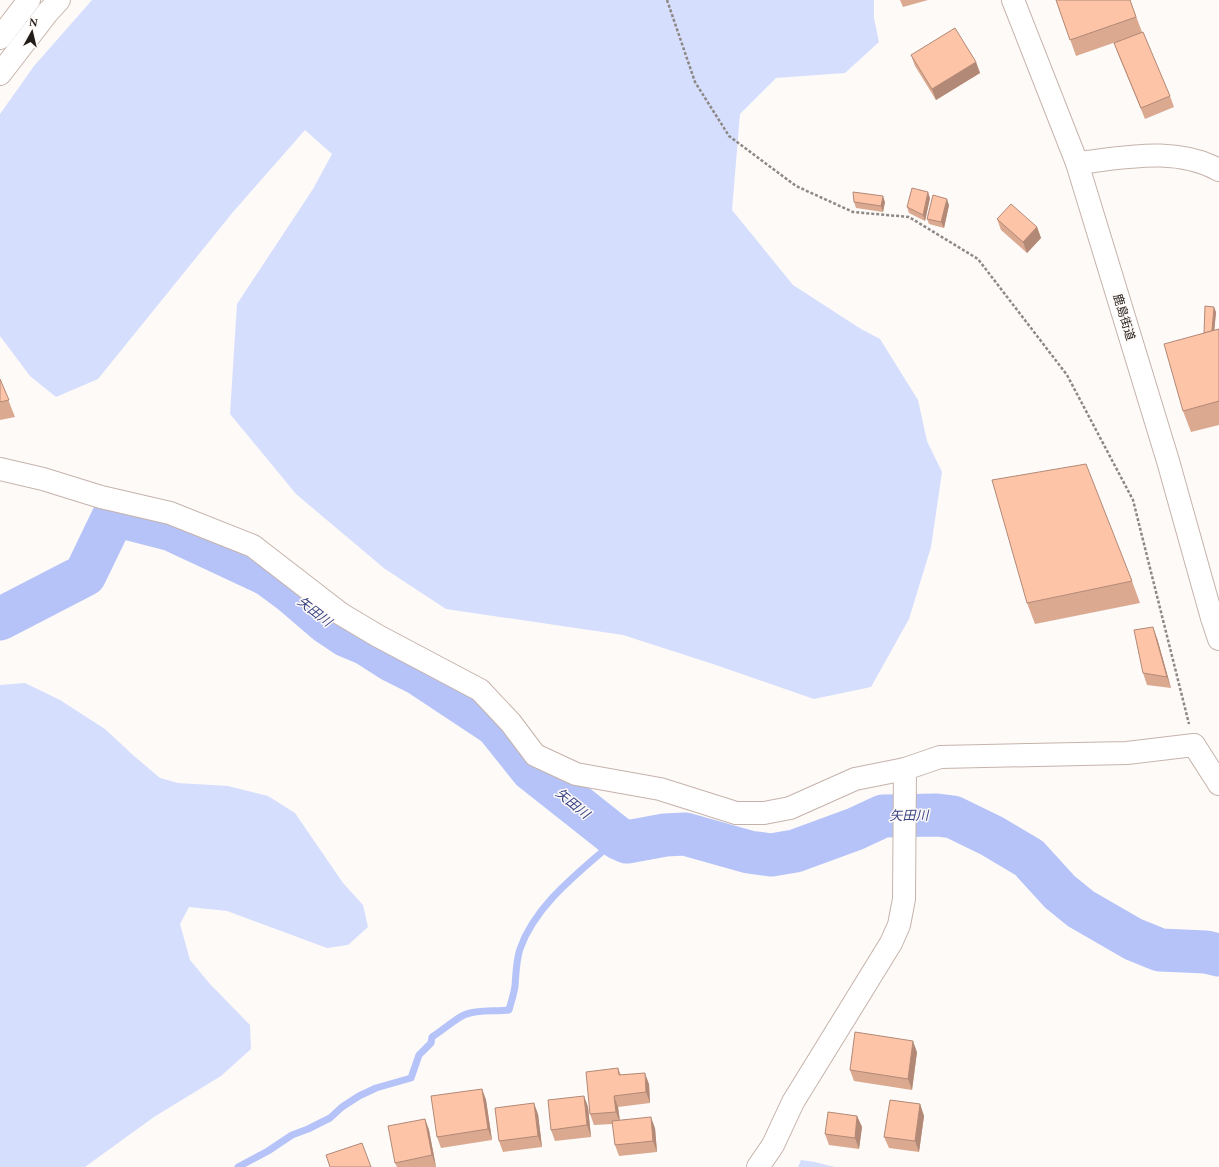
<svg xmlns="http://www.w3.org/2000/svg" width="1219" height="1167" font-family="Spectral,'Noto Sans JP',serif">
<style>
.green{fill:#d6defd}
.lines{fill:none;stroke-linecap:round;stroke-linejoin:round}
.stream{stroke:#b5c3f8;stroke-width:7}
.river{stroke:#b5c3f8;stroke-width:43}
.minor-casing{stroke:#c5b3ab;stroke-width:24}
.highway-casing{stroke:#c5b3ab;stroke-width:24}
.path{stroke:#8d8886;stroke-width:2.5;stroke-dasharray:3 2;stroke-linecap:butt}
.minor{stroke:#fff;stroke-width:22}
.highway{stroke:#fff;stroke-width:22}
.wall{fill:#daa990}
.shaded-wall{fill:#b28976}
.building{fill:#fec4a8;stroke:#b28976}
.labels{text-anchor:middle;stroke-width:3;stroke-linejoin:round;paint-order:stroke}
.street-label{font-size:12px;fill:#231d1a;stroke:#fefaf8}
.water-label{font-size:13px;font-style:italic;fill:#384383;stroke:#fefaf8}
</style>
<rect width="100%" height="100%" fill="#fefaf8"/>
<g class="green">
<polygon points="92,0 874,0 874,18 879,42 845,73 776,78 740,114 732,210 793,285 861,329 880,339 918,400 927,441 942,472 931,547 909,619 871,687 814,699 716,665 623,635 446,609 385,569 296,494 230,414 237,304 313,189 332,154 305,130 233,212 98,379 56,397 30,376 0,336 0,114 34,66"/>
<polygon points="25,683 60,700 105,729 134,756 160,778 178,783 228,786 268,796 295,813 343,883 363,905 368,927 348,945 327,948 227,911 189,907 180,924 190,960 210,984 250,1025 251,1049 221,1076 154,1117 85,1167 0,1167 0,685"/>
<polygon points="801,1160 815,1162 835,1167 798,1167"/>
</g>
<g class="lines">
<path class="stream" d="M 238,1167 L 268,1151 L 292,1135 L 308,1129 L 330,1118 L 342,1107 L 359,1096 L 376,1088 L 411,1078 L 419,1055 L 431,1043 L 432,1037 C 442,1031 455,1019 464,1015 C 478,1009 495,1012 509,1010 C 511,1002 514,994 515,986 C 516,974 516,961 520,949 C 536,903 582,870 618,838"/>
<polyline class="river" points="0,619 85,575 114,515 172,530 268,575 291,592 326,622 347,636 366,644 391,660 419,674 496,725 532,770 618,838 627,842 665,835 685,834 749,852 771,855 795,851 855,829 883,816 937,815 953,817 992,836 1029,858 1060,892 1081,909 1133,939 1160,950 1206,952 1219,955"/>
<defs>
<g id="minor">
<polyline points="1013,0 1077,163 1168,461 1212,618 1219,639"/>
<path d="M 1077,163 C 1124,158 1175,146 1219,170"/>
<polyline points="0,469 43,479 101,497 170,513 253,546 341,614 378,636 480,690 511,723 535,755 576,774 660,789 736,813 764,813 790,808 855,779 905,769 940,757 1127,753 1194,745 1219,784"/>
<polyline points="758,1167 773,1145 793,1102 891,943 899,925 904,899 905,769"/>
</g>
<g id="highway">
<polyline points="0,38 29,0"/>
<polyline points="0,74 48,12 59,0"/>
</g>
</defs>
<use href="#minor" class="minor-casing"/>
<use href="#highway" class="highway-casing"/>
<polyline class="path" points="667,0 695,82 729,136 796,186 853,212 909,217 978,259 1067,375 1133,500 1189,724"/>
<use href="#minor" class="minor"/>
<use href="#highway" class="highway"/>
</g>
<g class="wall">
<polygon points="900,0 928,0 903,7"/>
<polygon points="1056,0 1130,0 1142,32 1170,96 1174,107 1145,119 1118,54 1114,43 1116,42 1076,56"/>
<polygon points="911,55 976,62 980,73 936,100 915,66"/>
<polygon points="930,198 925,221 909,213 907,207"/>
<polygon points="854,202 885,202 883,212 856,208"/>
<polygon points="949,205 944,228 929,224 927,219"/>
<polygon points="997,219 1037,227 1041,238 1027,253 1001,230"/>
<polygon points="1216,312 1214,330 1219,329 1219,425 1191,432 1183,411 1204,333"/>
<polygon points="0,379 15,417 0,420"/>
<polygon points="1132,581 1140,603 1035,624 1027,603"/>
<polygon points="1157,638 1171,688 1147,685 1143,673"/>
<polygon points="917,1052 912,1090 854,1081 850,1070"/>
<polygon points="618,1068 621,1075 649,1084 650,1103 618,1107 620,1120 655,1128 657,1152 619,1156 615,1145 613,1124 594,1125 590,1114"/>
<polygon points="482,1089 486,1100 492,1140 441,1148 437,1137"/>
<polygon points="584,1096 588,1107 591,1137 555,1141 551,1130"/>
<polygon points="920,1104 924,1116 919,1152 889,1148 884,1137"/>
<polygon points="538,1114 542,1147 503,1152 499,1141"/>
<polygon points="857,1116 862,1127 859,1149 829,1145 825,1134"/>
<polygon points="425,1119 429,1130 436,1167 397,1167 395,1163"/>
</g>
<g class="shaded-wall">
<polygon points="976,62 980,73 936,100 932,89"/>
<polygon points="928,192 930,198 925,221 923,215"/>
<polygon points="883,196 885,202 883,212 881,206"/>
<polygon points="947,199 949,205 944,228 941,222"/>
<polygon points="1037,227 1041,238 1027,253 1023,242"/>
<polygon points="1214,307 1216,312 1213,345 1211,340"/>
<polygon points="1153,627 1157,638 1171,688 1167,677"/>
<polygon points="913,1041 917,1052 912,1090 908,1079"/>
<polygon points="645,1073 649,1084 650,1103 646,1092"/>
<polygon points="482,1089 486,1100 492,1140 488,1129"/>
<polygon points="584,1096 588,1107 591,1137 587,1125"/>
<polygon points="614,1096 618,1107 620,1123 616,1112"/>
<polygon points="534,1103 538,1114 542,1147 538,1136"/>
<polygon points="920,1104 924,1116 919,1152 915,1141"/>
<polygon points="857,1116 862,1127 859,1149 855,1138"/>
<polygon points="651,1117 655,1128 657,1152 653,1141"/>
<polygon points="425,1119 429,1130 436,1167 432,1155"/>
</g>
<g class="building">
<polygon points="1056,0 1130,0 1136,17 1070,40"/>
<polygon points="955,28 976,62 932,89 911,55"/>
<polygon points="1143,32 1170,96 1141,108 1114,43"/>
<polygon points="912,188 928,192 923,215 907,207"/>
<polygon points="853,192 883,196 881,206 854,202"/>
<polygon points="933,195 947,199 941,222 927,219"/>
<polygon points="1011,204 1037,227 1023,242 997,219"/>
<polygon points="1205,306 1214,307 1212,331 1204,333"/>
<polygon points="1219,329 1219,401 1183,411 1164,344"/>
<polygon points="0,379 9,400 0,402"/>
<polygon points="1086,464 1132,581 1027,603 992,480"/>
<polygon points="1153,627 1167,677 1143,673 1134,630"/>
<polygon points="855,1032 913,1041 908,1079 850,1070"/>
<polygon points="618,1068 619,1075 645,1073 646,1092 614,1096 616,1112 590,1114 586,1072"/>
<polygon points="482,1089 488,1129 437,1137 431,1096"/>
<polygon points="584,1096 587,1125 551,1130 548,1100"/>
<polygon points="890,1100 920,1104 915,1141 884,1137"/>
<polygon points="534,1103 538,1136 499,1141 495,1108"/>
<polygon points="828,1112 857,1116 855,1138 825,1134"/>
<polygon points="651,1117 653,1141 615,1145 612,1121"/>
<polygon points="425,1119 432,1155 395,1163 388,1126"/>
<polygon points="362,1143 371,1167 330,1167 326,1155"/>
</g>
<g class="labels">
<g class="street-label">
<text transform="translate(1124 317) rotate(73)" y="4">鹿島街道</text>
</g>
<g class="water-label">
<text transform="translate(315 611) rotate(38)" y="5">矢田川</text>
<text transform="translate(573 803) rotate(39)" y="5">矢田川</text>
<text transform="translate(909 815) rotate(-1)" y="5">矢田川</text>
</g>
</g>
<g transform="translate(32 32) rotate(8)" stroke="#fefaf8" stroke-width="3" paint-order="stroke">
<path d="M0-3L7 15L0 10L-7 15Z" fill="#231d1a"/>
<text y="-6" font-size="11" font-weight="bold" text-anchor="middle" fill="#231d1a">N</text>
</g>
</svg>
